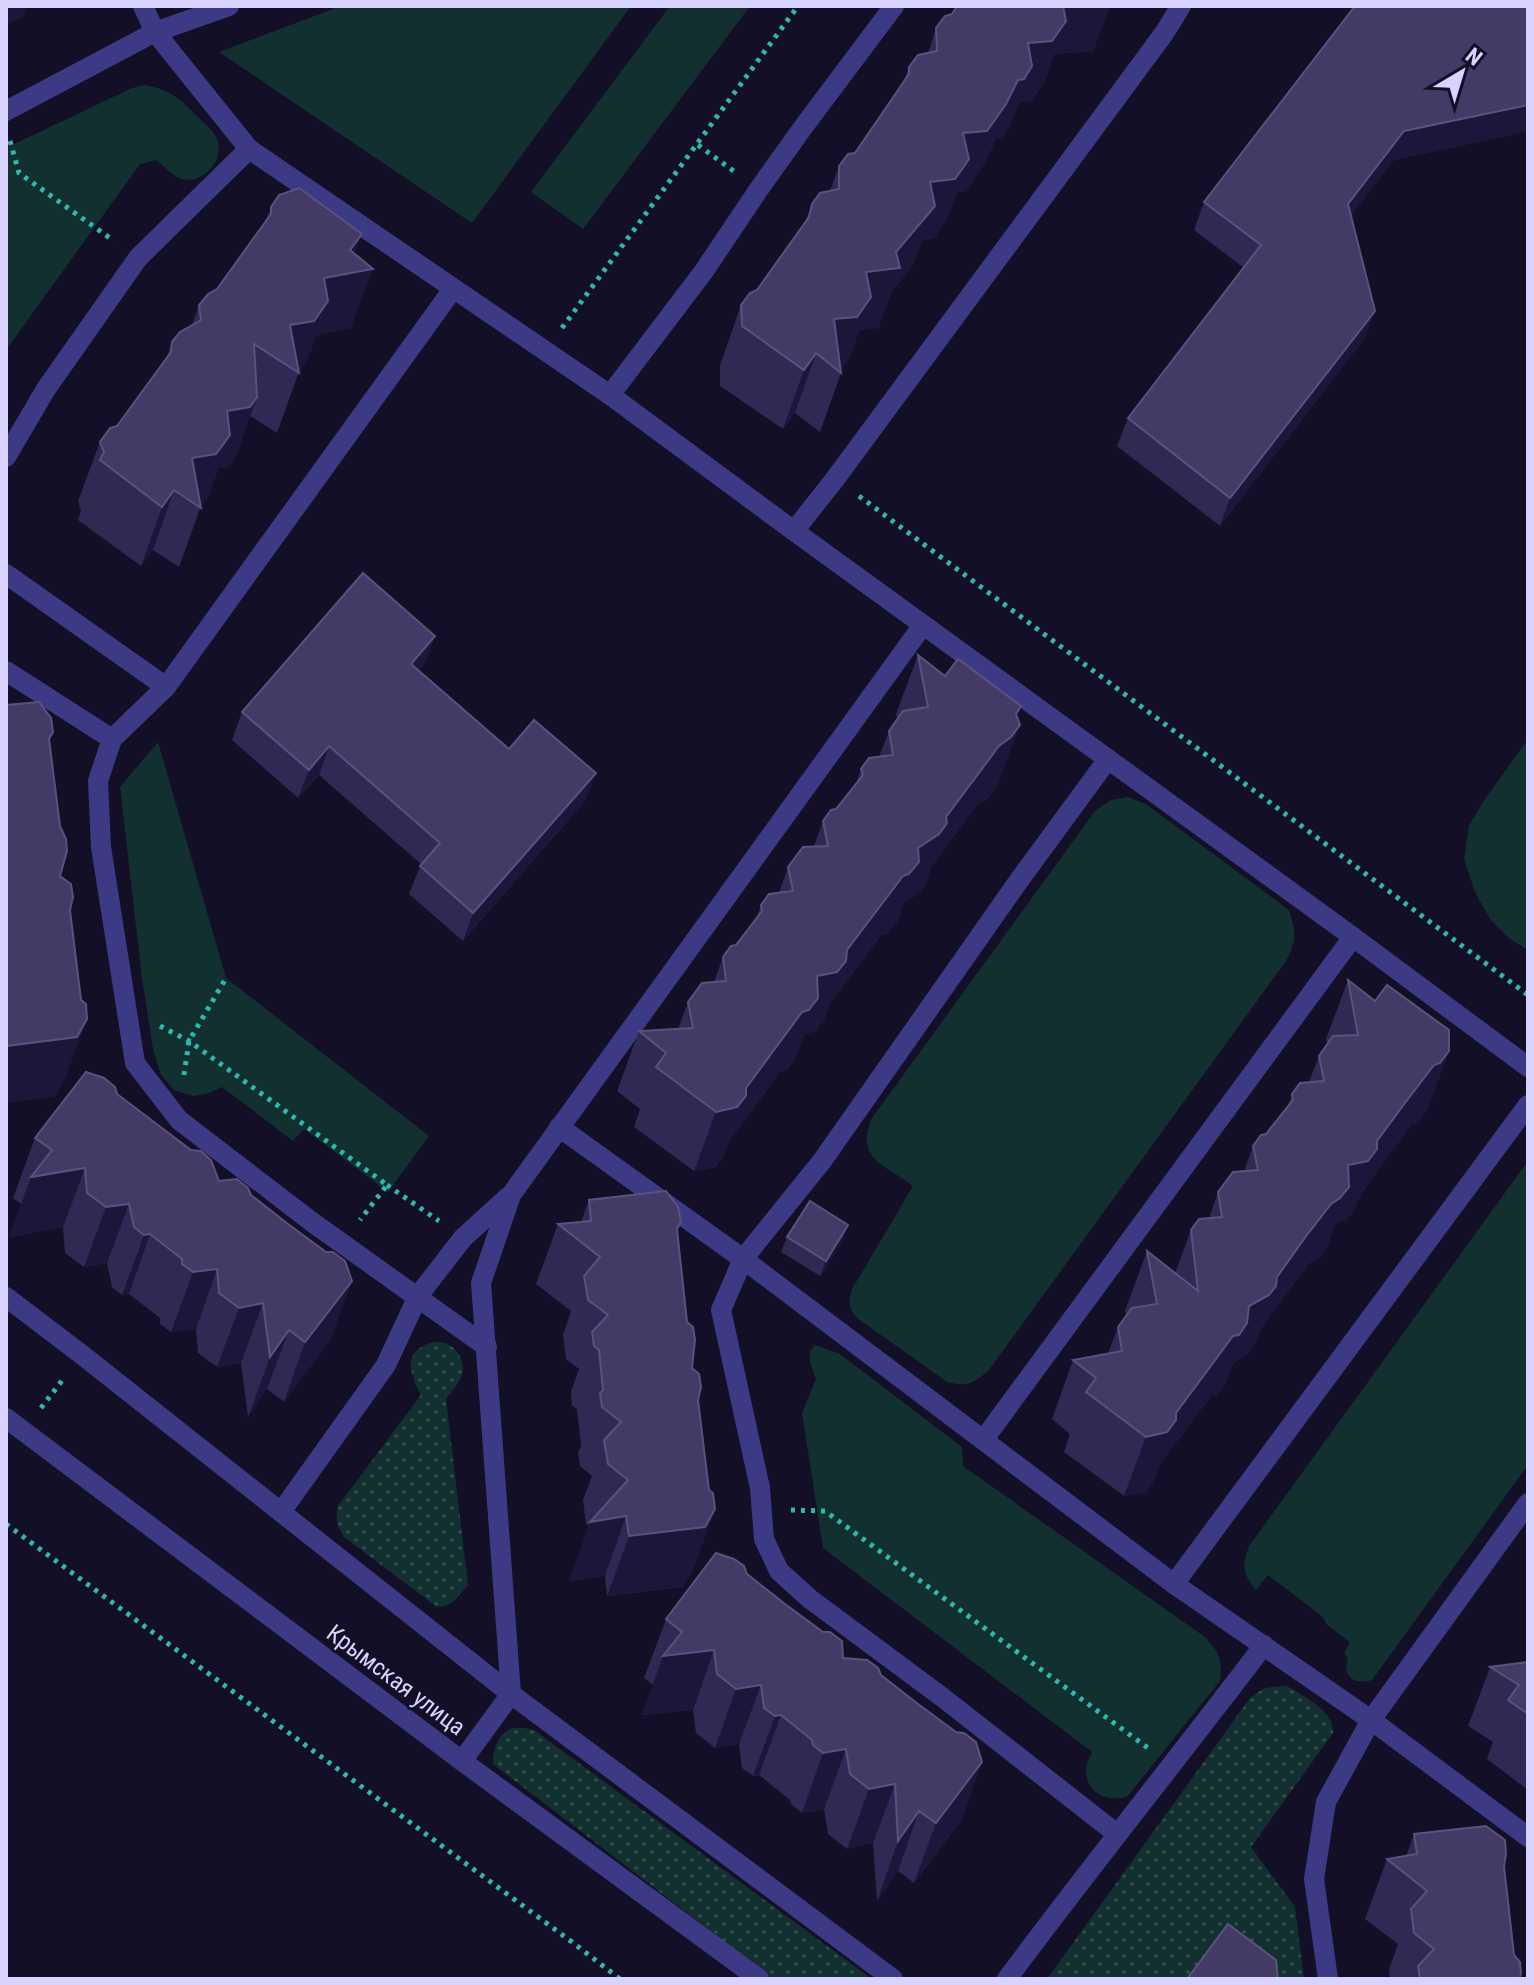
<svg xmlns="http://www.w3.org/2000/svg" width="1534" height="1985" font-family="'Roboto Condensed',sans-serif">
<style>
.grass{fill:url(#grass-dots)}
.green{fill:#12302f}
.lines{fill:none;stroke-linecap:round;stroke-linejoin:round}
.path{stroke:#2fb8b0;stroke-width:5;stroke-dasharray:4 6;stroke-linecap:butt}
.service{stroke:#3d3a85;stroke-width:20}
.tertiary{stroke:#3d3a85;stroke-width:20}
.wall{fill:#312854}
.shaded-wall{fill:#1d163a}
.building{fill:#433a66;stroke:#5a527e;stroke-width:2}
.labels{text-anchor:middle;stroke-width:6;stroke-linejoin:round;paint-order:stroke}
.street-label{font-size:24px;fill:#d9d4ff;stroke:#130f26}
</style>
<defs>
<pattern id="grass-dots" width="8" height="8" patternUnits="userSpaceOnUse" patternTransform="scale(2)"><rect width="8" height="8" fill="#12302f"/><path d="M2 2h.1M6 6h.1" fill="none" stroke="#344d4e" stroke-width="1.8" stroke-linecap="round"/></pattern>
</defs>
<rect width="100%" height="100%" fill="#130f26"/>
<g class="grass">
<path d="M 432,1342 C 434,1342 443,1342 445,1343 C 459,1348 466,1364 461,1377 C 458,1385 451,1392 446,1399 L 468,1585 C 458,1596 453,1607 437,1607 L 344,1537 C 337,1526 335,1519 338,1506 L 421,1395 C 410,1373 401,1353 432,1342 Z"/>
<path d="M 1283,1686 L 1289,1687 C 1306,1698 1334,1710 1333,1733 L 1251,1847 L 1295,1907 L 1304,1979 L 1047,1979 L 1250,1698 L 1264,1688 Z"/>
<path d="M 524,1728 L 534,1730 L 872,1979 L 773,1979 L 493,1764 C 493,1752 497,1735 510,1729 C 514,1727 519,1728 524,1728 Z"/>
</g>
<g class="green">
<polygon points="341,6 631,6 472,223 219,52"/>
<polygon points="670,6 750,6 583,229 531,192"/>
<path d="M 145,85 C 173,90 183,102 202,121 C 206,125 212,130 215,135 C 228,156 205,185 181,179 C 173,176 163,165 156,160 L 140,164 L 6,350 L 6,148 L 132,88 Z"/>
<polygon points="1528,739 1528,950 1510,939 1490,919 1475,892 1464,859 1469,825 1485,799"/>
<polygon points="158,742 226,978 429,1136 388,1192 304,1129 293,1141 222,1087 209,1093 193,1096 174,1090 161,1075 153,1049 142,978 120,787"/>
<path d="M 1128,797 L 1146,804 L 1289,910 C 1296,932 1297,940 1286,961 L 989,1370 C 973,1384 968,1387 947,1382 L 857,1318 C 849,1308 848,1301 852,1289 L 913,1186 C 885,1165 854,1158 872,1118 L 1095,811 L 1111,800 Z"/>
<path d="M 1528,1161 L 1528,1465 L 1372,1680 C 1355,1686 1341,1676 1348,1658 L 1344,1654 L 1350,1642 L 1327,1625 L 1323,1617 L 1268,1575 L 1256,1590 C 1242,1573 1242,1566 1249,1546 Z"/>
<path d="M 815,1345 L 840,1354 L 962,1447 L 963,1466 L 1205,1637 C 1219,1653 1223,1659 1220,1681 L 1127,1797 C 1108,1802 1086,1794 1086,1770 C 1086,1764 1090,1757 1092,1752 L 823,1548 L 802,1413 L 816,1379 C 812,1366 804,1355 815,1345 Z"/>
</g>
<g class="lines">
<g class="path">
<polyline points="10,141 19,173 114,241"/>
<polyline points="698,145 735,172"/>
<polyline points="562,328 798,6"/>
<polyline points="859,496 1528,995"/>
<polyline points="160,1026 189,1041 387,1185 360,1220"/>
<polyline points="184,1075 189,1041 226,978"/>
<polyline points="387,1185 439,1221"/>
<polyline points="41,1408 64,1378"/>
<polyline points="791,1510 825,1511 1148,1748"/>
<polyline points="6,1524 572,1942 620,1979"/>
</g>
<g class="service">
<polyline points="143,6 155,32 249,149 610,395 794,531 1353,937 1528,1067"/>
<polyline points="6,111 155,32 229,6"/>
<polyline points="453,289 166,687 112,739 98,781 101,847 135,1063 179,1120 312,1222 487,1347"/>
<polyline points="610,395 704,271 759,189 804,126 894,6"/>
<polyline points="6,457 46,389 138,258 249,149"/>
<polyline points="794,531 835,479 1165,32 1181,6"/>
<polyline points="6,574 166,687"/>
<polyline points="6,671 112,739"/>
<polyline points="1108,759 1020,879 822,1161 743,1259 721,1310 760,1488 764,1539 779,1571 810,1599 942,1697 1117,1834"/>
<polyline points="559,1127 743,1259 1174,1584 1371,1720 1528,1837"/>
<polyline points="6,1297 81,1354 511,1694 893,1979"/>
<polyline points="984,1439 1353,937"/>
<polyline points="281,1512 386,1365 418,1296 463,1238 508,1197"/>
<polyline points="1174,1584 1528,1105"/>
<polyline points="462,1761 511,1694 481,1283 511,1195 923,625"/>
<path d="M 1007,1979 C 1091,1866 1179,1757 1264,1645"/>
<polyline points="1328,1979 1314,1879 1326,1802 1371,1720 1528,1503"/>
</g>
<polyline class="tertiary" points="6,1418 462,1761 759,1979"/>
</g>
<g class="wall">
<polygon points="957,6 1110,6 1093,51 1054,54 1045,81 1031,101 1019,102 1010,126 1002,138 996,139 984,164 966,191 957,192 947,219 934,238 922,240 913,265 892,291 878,328 859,330 850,357 841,369 841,373 820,432 795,413 783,429 720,386 720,365 741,305 757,290 805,222 812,204 830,191 839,166 855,153 903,82 909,67 928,53 936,28 952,14"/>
<polygon points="1528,6 1528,131 1394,160 1351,215 1375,311 1364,339 1220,526 1117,446 1128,418 1244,268 1194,230 1204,202"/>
<polygon points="271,207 354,254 351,328 316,335 307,361 299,372 277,433 250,416 236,456 228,467 218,468 209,495 201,506 179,567 153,550 141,566 78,520 81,511 78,501 100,442 117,426 166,359 172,342 192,325 199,305 217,289 265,222"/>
<polygon points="435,636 424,664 419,671 509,749 596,773 585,801 463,941 409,894 421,864 319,775 298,798 232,740 242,712"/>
<polygon points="918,655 945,676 1017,716 998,784 989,797 977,805 931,867 926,883 918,894 904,903 897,922 887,934 881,935 830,1003 824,1020 816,1031 805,1034 796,1057 788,1069 780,1072 729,1141 724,1155 716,1167 694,1171 634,1127 640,1109 617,1091 639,1031 678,1029 688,1002 714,982 723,957 736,945 756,919 761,905 779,893 788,867 814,846 823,821 836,809 856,783 861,769 879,757 889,731 897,719 896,714"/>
<polygon points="1348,980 1375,1001 1449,1051 1427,1110 1418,1123 1412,1124 1384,1162 1360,1195 1355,1209 1346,1220 1336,1223 1327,1247 1319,1258 1309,1263 1282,1299 1260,1330 1254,1345 1247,1355 1233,1363 1226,1383 1217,1395 1211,1396 1160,1464 1154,1480 1146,1492 1124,1496 1064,1452 1070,1434 1052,1419 1073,1360 1108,1353 1118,1327 1126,1316 1125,1311 1147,1251 1175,1273 1191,1230 1209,1218 1218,1192 1244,1171 1253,1146 1266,1134 1287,1108 1292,1094 1309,1082 1319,1056 1327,1044 1326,1039"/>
<polygon points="117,1094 219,1181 251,1195 352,1281 330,1340 284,1402 267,1389 248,1417 241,1363 217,1367 198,1353 196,1329 171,1332 160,1324 160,1318 129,1294 122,1295 112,1287 107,1263 84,1267 65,1253 63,1227 9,1237 21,1204 13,1198 35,1138"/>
<polygon points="589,1200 677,1232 692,1368 698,1400 709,1490 715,1509 693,1569 683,1587 607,1596 605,1576 569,1581 589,1526 586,1524 583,1500 592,1476 580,1466 578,1453 581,1446 577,1409 572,1406 571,1392 579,1369 566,1359 563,1335 571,1311 536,1284 558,1224 581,1222"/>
<polygon points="848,1225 843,1240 820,1276 781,1252 787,1237"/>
<polygon points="747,1574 843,1658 881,1675 982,1762 961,1821 914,1883 898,1871 877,1901 873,1843 847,1849 828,1834 824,1809 802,1813 791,1804 790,1800 759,1775 753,1776 742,1768 739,1744 715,1748 696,1733 693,1710 642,1715 653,1685 644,1678 666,1619"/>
<polygon points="1528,1662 1528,1790 1487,1759 1493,1742 1468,1726 1490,1667"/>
<polygon points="1414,1834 1504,1866 1514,1955 1519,1979 1390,1979 1389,1969 1398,1944 1365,1919 1387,1859 1406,1856"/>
</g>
<g class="shaded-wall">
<polygon points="6,6 27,6 22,18 8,24 6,24"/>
<polygon points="1043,6 1110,6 1093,51 1054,54 1045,81 1031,101 1019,102 1010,126 1002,138 996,139 984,164 966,191 957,192 947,219 934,238 922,240 913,265 892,291 878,328 859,330 850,357 839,371 834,319 866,272 896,252 930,182 963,133 1028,43"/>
<polygon points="1528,105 1528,131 1394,160 1338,232 1348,204 1404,131"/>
<polygon points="362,234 347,273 373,269 351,328 316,335 307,361 298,373 290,325 324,278 350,250"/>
<polygon points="1375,311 1364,339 1220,526 1230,498"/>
<polygon points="816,353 795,413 783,429 804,370"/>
<polygon points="257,397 236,456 228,467 218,468 209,495 200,507 192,458 227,411"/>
<polygon points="174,490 153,550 141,566 162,507"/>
<polygon points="435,636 424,664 400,692 411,664"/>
<polygon points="1021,706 1009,739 1020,725 998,784 989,797 977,805 931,867 926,883 918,894 904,903 897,922 887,934 881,935 830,1003 824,1020 816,1031 805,1034 796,1057 788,1069 780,1072 729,1141 724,1155 716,1167 694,1171 716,1112 746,1088 817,976 847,950 918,848 946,817 1016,714"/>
<polygon points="329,746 319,775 298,798 309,770"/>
<polygon points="596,773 585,801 463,941 473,913"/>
<polygon points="87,1019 65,1079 55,1097 6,1103 6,1046"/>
<polygon points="1449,1051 1427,1110 1418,1123 1412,1124 1384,1162 1360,1195 1355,1209 1346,1220 1336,1223 1327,1247 1319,1258 1309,1263 1282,1299 1260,1330 1254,1345 1247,1355 1233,1363 1226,1383 1217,1395 1211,1396 1160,1464 1154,1480 1146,1492 1124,1496 1146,1437 1176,1413 1249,1306 1277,1277 1348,1165 1377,1141 1434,1065"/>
<polygon points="85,1168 63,1227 9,1237 31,1177"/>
<polygon points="129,1204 107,1263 84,1267 106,1207"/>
<polygon points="848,1225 843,1240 820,1276 826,1261"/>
<polygon points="150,1234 129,1294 122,1295 144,1235"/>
<polygon points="217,1269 196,1329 171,1332 193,1272"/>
<polygon points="352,1281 330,1340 284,1402 305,1342"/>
<polygon points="263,1303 241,1363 217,1367 239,1308"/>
<polygon points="289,1330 267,1389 248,1417 270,1357"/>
<polygon points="715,1509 693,1569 683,1587 607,1596 629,1536"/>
<polygon points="626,1516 605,1576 569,1581 590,1522"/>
<polygon points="714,1650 693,1710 642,1715 663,1656"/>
<polygon points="761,1685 739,1744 715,1748 736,1689"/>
<polygon points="781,1715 759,1775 753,1776 775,1716"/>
<polygon points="846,1749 824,1809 802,1813 823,1753"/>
<polygon points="982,1762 961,1821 914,1883 936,1823"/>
<polygon points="895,1784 873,1843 847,1849 869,1789"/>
<polygon points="919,1811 898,1871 877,1901 898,1841"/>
</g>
<g class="building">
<polygon points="957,6 1063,6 1066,21 1052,41 1028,43 1032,66 1024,79 1018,80 1006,104 987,131 963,133 969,159 955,179 930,182 935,206 896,252 900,268 866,272 871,297 857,317 834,319 841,373 816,353 804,370 742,326 741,305 750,293 757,290 809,217 812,204 820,193 839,189 839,166 848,154 855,153 909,74 909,67 918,55 937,51 936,28 945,16 952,14"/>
<polygon points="1355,6 1528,6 1528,105 1404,131 1348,204 1375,311 1230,498 1128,418 1261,245 1204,202"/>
<polygon points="299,188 362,234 350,250 373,269 324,278 328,301 314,321 290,325 299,373 254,344 257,397 250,407 227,411 230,435 216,454 192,458 201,508 174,490 162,507 100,460 104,452 100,442 110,428 117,426 171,352 172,342 180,332 201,320 199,305 208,294 217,289 271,214 271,207 279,195"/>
<polygon points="363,573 435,636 411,664 509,749 534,720 596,773 473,913 420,866 440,843 329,746 309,770 242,712"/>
<polygon points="918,655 945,676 958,659 1021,706 1016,714 1020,725 1011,737 999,746 946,817 947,823 939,834 918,848 919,862 909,874 903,876 847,950 846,961 837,972 817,976 818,998 809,1010 802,1012 746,1088 746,1096 737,1107 716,1112 656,1067 666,1053 639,1031 693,1028 688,1002 702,983 726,981 723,957 731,946 736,945 762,911 761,905 769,894 793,891 788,867 803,847 828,846 823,821 831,810 836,809 863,775 861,769 869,758 893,755 889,731 903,711 928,707"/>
<polygon points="39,702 51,718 53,732 49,739 60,826 66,839 67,851 60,876 71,884 73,897 70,910 81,1000 86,1004 87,1019 77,1037 6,1046 6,705"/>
<polygon points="1348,980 1375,1001 1387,985 1449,1030 1449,1051 1440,1063 1434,1065 1405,1103 1377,1141 1377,1149 1368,1161 1348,1165 1349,1187 1340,1198 1331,1204 1304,1239 1277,1277 1276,1286 1269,1295 1249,1306 1247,1323 1239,1335 1233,1336 1176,1413 1176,1420 1167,1432 1146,1437 1086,1392 1096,1378 1073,1360 1122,1351 1118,1327 1132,1308 1157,1304 1147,1251 1198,1291 1191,1230 1199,1219 1222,1217 1218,1192 1233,1172 1258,1170 1253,1146 1261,1135 1266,1134 1293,1100 1292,1094 1300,1083 1324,1081 1319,1056 1333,1036 1358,1035"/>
<polygon points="86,1072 104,1078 115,1087 117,1094 191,1150 201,1151 211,1160 219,1181 237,1179 248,1188 251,1195 288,1224 326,1252 333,1252 345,1261 352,1281 305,1342 289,1330 270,1357 263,1303 239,1308 219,1293 217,1269 193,1272 182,1264 182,1259 150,1234 144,1235 134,1227 129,1204 106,1207 87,1193 85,1168 31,1177 52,1150 35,1138"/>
<polygon points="666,1191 678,1207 681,1222 677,1229 687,1322 693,1327 695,1340 692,1368 699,1374 701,1387 698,1400 709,1490 713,1493 715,1509 705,1527 629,1536 626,1516 590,1522 628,1480 608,1464 604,1440 621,1422 602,1407 600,1393 603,1390 599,1350 594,1346 592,1332 608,1315 588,1300 584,1276 600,1257 558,1224 591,1221 589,1200"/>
<polygon points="810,1201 848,1225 826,1261 787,1237"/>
<polygon points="716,1553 734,1559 744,1566 747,1574 785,1604 823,1632 830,1632 842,1641 843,1658 867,1660 878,1668 881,1675 918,1704 956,1732 964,1733 976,1742 982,1762 936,1823 919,1811 898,1841 895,1784 869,1789 850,1774 846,1749 823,1753 813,1745 812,1740 781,1715 775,1716 764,1708 761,1685 736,1689 717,1674 714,1650 663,1656 682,1632 666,1619"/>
<polygon points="1528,1662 1528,1714 1508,1700 1519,1685 1490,1667"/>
<polygon points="1486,1826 1505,1840 1506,1854 1504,1866 1514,1955 1520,1962 1521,1974 1519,1979 1420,1979 1418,1966 1434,1949 1414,1933 1411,1909 1427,1891 1387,1859 1417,1854 1414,1834"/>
<polygon points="1228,1924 1276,1960 1278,1979 1187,1979"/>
</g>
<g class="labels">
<g class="street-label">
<text transform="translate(396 1680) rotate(37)" y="8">Крымская улица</text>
</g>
</g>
<rect width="1534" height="1985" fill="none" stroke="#d9d4ff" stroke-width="16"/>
<g transform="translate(1462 72) rotate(38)" stroke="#130f26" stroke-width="6" paint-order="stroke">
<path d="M0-6L14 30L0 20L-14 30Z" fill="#d9d4ff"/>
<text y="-12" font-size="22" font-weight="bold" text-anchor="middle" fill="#d9d4ff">N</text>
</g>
</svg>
